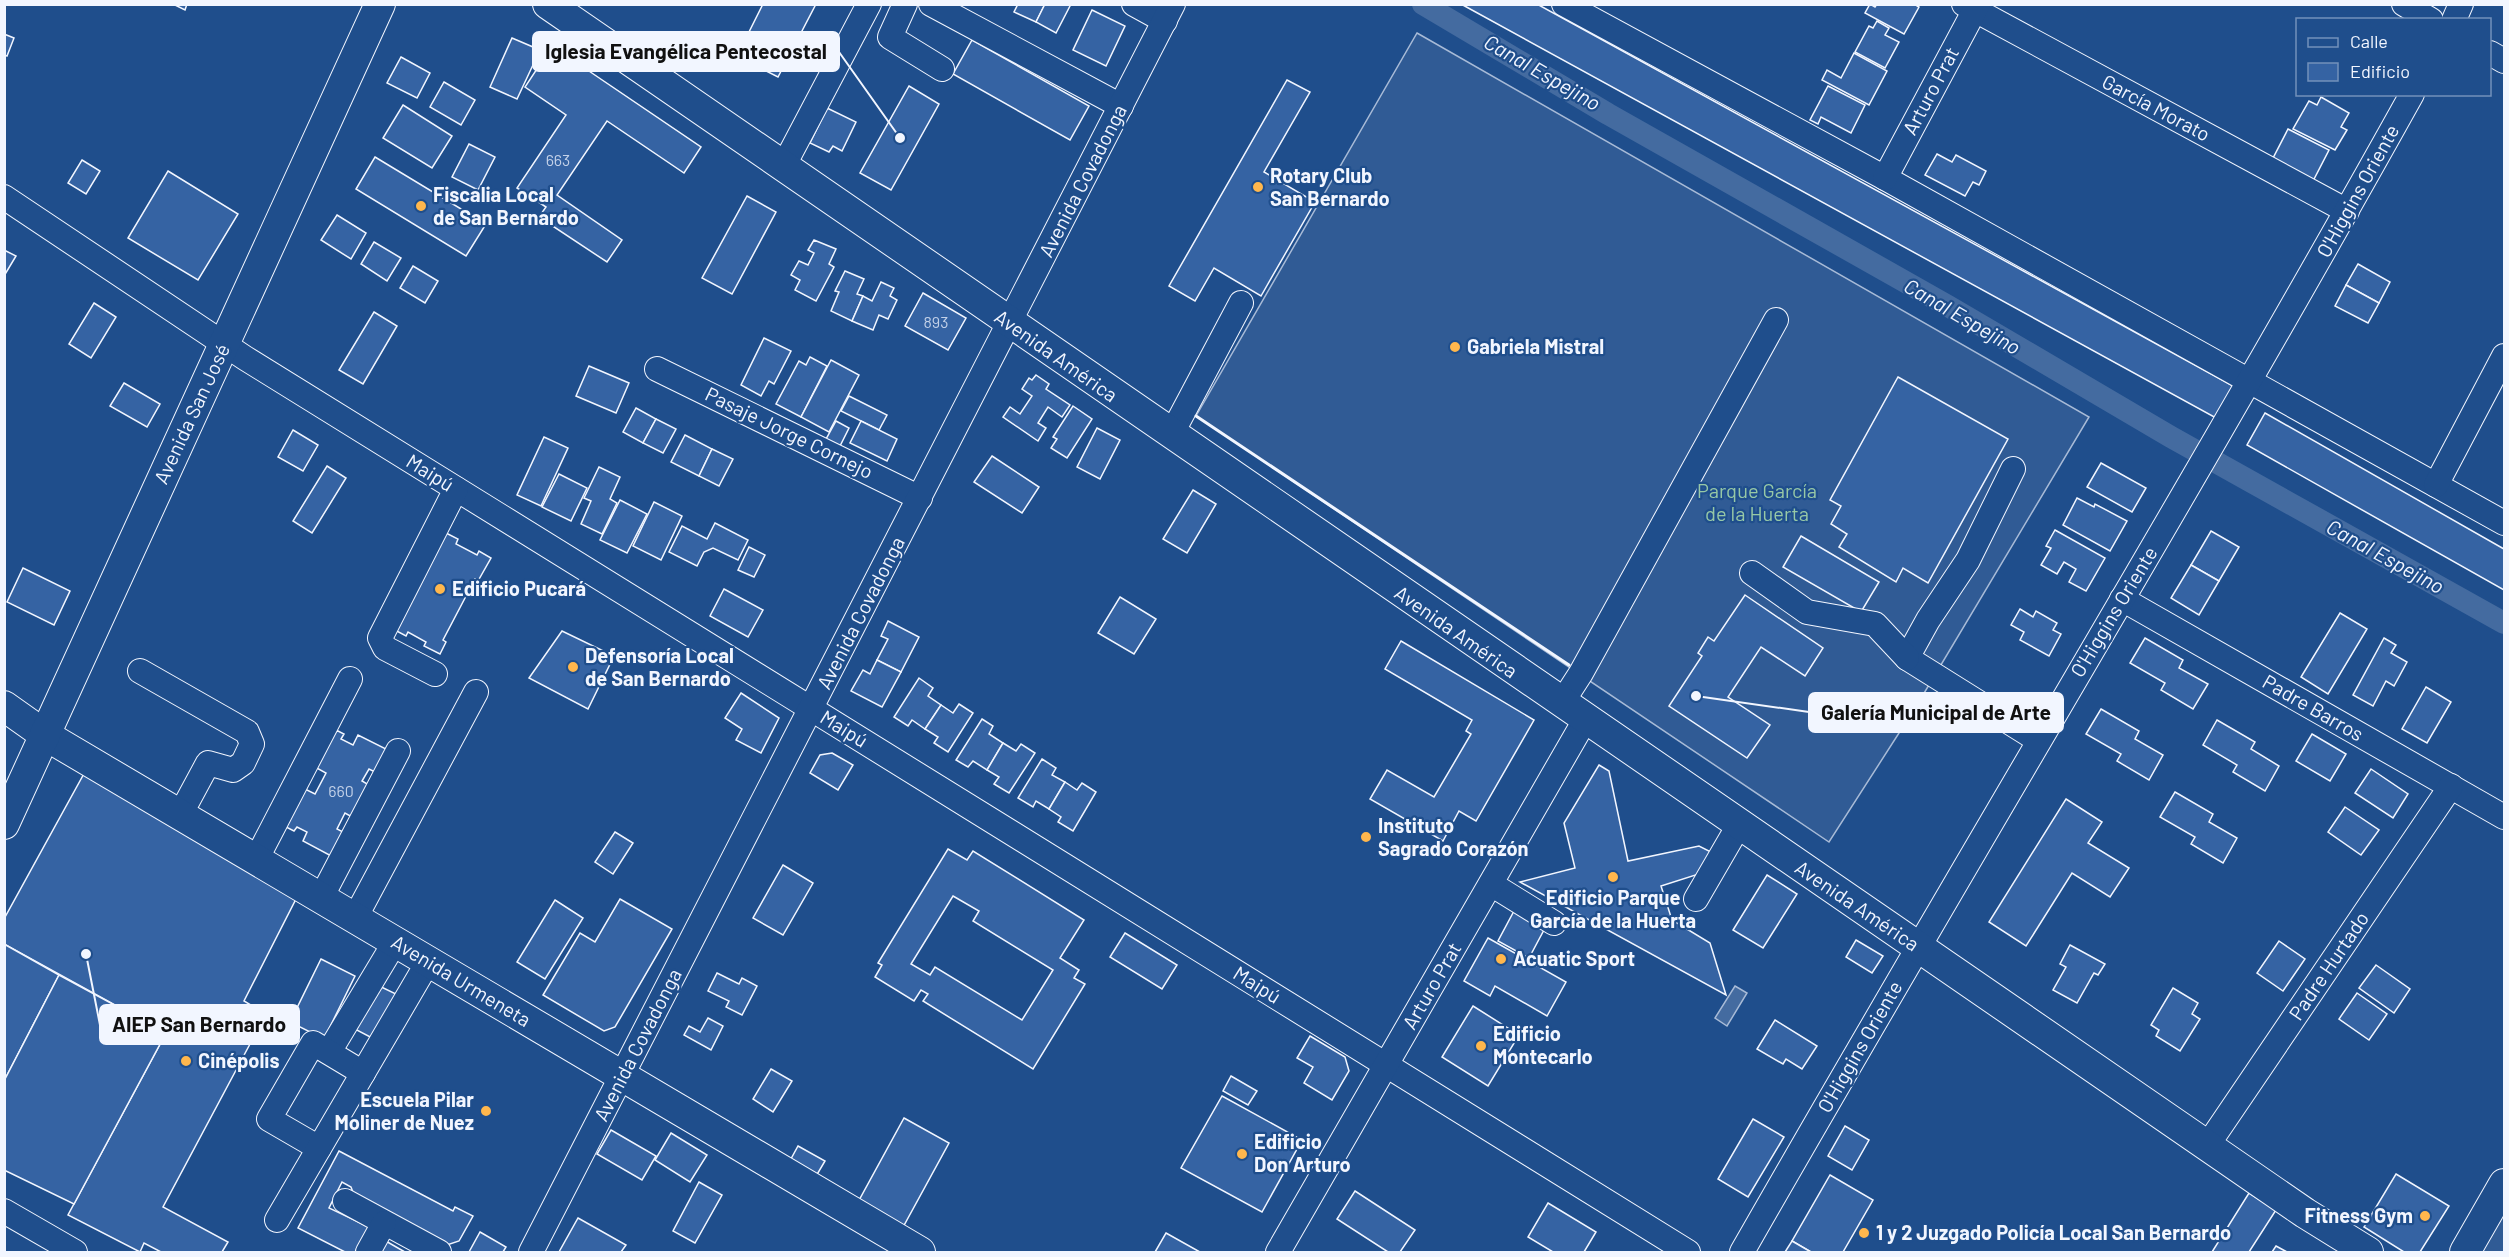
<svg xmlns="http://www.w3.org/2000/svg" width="2509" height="1257" font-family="Barlow,sans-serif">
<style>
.built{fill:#305b95;stroke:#a8bbd7;stroke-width:1.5}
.water{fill:#446ba0;stroke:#a8bbd7;stroke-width:1.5}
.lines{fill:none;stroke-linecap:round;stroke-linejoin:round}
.canal{stroke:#446ba0;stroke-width:22}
.building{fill:#3563a3;stroke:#f2f6ff;stroke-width:1.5;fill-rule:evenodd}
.minor-casing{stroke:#f2f6ff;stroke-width:26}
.major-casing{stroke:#f2f6ff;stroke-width:32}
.minor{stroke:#1f4e8c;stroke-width:24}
.major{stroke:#1f4e8c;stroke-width:30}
.wall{stroke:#f2f6ff;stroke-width:3}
.poi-dot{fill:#ffb74d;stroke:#1f4e8c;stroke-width:2}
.labels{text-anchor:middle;stroke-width:4.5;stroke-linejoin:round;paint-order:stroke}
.number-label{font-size:16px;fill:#c3d1e8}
.street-label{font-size:20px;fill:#f2f6ff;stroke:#1f4e8c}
.poi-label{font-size:20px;font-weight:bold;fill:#f2f6ff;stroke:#1f4e8c;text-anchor:start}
.park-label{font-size:20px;fill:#97c8a6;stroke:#1f4e8c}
.water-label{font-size:21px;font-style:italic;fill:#f2f6ff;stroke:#1f4e8c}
.leader{fill:none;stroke:#f2f6ff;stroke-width:2}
.callout-dot{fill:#f2f6ff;stroke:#1f4e8c;stroke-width:2}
.callout{fill:#f2f6ff;stroke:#f2f6ff;stroke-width:2}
.callout-label{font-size:21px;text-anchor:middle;font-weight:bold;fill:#111}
</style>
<rect width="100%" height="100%" fill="#1f4e8c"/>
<g class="built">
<polygon points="1417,33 2089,417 1917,705 1829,842 1196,416"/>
<polygon points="2504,1208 2504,1252 2479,1252"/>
</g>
<polygon class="water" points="1735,986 1747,993 1727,1026 1715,1018"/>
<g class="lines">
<polyline class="canal" points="1423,4 1608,114 1948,306 2171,437 2504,623"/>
</g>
<g class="building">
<polygon points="173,4 187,4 185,10"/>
<polygon points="763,4 816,4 778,77 737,56"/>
<polygon points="1018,4 1045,4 1036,22 1014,12"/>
<polygon points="1045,4 1071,4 1056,33 1036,22"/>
<polygon points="1461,4 1537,4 2233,386 2216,418"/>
<polygon points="1870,4 1875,7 1877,4 1914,4 1919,7 1904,34 1865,13"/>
<polygon points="1092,10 1125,26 1106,66 1073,50"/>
<polygon points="1877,21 1889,28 1885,35 1899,42 1885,68 1855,52 1869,26 1873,28"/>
<polygon points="4,34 14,38 7,56 4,55"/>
<polygon points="512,38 540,50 517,99 490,87"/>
<polygon points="972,40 1089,106 1070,140 953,74"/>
<polygon points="552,46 701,147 684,173 607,121 557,195 622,240 607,262 539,217 546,207 517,188 566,115 525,87"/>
<polygon points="1854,53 1887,71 1869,105 1822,80 1827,70 1841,78"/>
<polygon points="401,57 430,73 417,98 387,83"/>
<polygon points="1287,80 1310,92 1264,172 1315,202 1261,296 1214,268 1195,301 1169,286"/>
<polygon points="444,82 475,100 461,125 430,107"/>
<polygon points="909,86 939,104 891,190 860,173"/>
<polygon points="1828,86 1865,105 1851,133 1821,117 1818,124 1810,120"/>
<polygon points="2321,97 2349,113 2341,127 2347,130 2335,150 2293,129 2309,101 2317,105"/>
<polygon points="403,105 452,136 432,168 383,138"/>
<polygon points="827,108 856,122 842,151 833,146 829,152 810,143"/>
<polygon points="2288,129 2329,150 2312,183 2271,162"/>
<polygon points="469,144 495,157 478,190 452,177"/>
<polygon points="1937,154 1952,162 1956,155 1986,171 1979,185 1973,182 1965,196 1925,175"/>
<polygon points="375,157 486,224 466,256 356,189"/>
<polygon points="82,160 100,171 86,194 68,183"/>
<polygon points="168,171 238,214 198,280 128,238"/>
<polygon points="747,196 776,212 732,294 702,278"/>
<polygon points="337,215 366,233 351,259 321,240"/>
<polygon points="814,240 836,249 829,264 834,267 816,301 795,290 800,280 791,275 799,261 808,265 814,253 808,250"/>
<polygon points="374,242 401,258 387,281 361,264"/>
<polygon points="4,250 16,256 4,276"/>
<polygon points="2358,264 2390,282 2379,303 2346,285"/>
<polygon points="413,266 438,281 425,303 400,288"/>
<polygon points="845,271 864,279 857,294 863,296 852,321 831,311 839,292 835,291"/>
<polygon points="881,282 894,288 890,296 897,300 888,319 879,315 873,330 852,321 863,296 872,301"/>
<polygon points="2346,285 2379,303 2368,323 2335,306"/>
<polygon points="923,293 966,318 948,350 905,326"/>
<polygon points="94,303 116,317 91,358 69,344"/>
<polygon points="374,312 397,326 363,384 339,370"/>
<polygon points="764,338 791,351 774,384 769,381 761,396 741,385"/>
<polygon points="810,357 827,366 801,417 776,404 799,361 806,365"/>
<polygon points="831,360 859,375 829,432 801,417"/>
<polygon points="589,366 629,383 616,413 576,396"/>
<polygon points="1036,375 1049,384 1046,389 1070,405 1062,417 1048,407 1038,423 1046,428 1038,441 1003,417 1010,407 1020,414 1032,396 1022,389 1029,378 1032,380"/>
<polygon points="1898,377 2008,439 1928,583 1903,568 1896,582 1839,547 1847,534 1831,524 1841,506 1830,500"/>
<polygon points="124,383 160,404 147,427 110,406"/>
<polygon points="849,396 887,415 879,430 841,411"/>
<polygon points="1073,406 1092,419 1067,458 1051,448 1057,439 1053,437"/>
<polygon points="636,408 656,419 643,443 623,432"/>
<polygon points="2265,413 2504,549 2504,590 2247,445"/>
<polygon points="656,419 676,429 663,453 643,443"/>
<polygon points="836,421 849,428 839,448 825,441"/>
<polygon points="861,421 897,439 887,461 850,443"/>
<polygon points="1097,428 1120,440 1100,479 1077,467"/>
<polygon points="293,430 318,445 303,471 278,457"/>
<polygon points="685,435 712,449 699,476 671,462"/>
<polygon points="544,437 568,448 541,506 517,495"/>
<polygon points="712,449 733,459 719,486 699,476"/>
<polygon points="992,456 1039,487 1022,513 974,482"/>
<polygon points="2101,463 2146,488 2132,512 2087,487"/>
<polygon points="327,466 346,478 312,533 293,521"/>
<polygon points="599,467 620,477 610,499 617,503 602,534 581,524 591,501 584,498"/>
<polygon points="559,474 587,488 571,521 542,507"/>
<polygon points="1193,490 1216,504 1187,553 1163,539"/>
<polygon points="2077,498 2094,507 2095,504 2127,521 2110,551 2063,525"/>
<polygon points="620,500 647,514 627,553 600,540"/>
<polygon points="654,502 682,516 661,560 633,546"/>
<polygon points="715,523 748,540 738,560 713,548 704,552 697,566 669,552 682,526 707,539"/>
<polygon points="2055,530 2105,558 2086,591 2069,582 2076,569 2064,562 2057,574 2041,565 2051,548 2046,546"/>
<polygon points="2211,531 2239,547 2219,581 2191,565"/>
<polygon points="446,533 458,539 456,544 477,555 479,551 491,558 478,581 475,579 443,640 446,642 440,654 424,646 426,642 408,632 406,636 391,628"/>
<polygon points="1801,536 1879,582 1861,612 1783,567"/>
<polygon points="749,547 765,555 754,577 738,570"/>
<polygon points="2191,565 2219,581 2199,615 2171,598"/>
<polygon points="23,568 70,591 54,625 7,602"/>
<polygon points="724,589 763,610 748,637 710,616"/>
<polygon points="1745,595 1823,648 1805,676 1761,647 1728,697 1770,725 1747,758 1669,706 1702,656 1698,653 1708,637 1714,641"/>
<polygon points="1120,597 1156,619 1134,654 1098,633"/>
<polygon points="2020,609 2033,617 2036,611 2057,623 2053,630 2061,634 2049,656 2020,640 2024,632 2011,625"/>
<polygon points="2340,613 2367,629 2328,694 2301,677"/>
<polygon points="888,621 919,637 901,672 877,660 888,639 881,636"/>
<polygon points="562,631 614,656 588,709 529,678"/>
<polygon points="2145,638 2183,660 2179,668 2208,684 2193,709 2161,690 2165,683 2130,663"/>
<polygon points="2384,638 2396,645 2391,653 2407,662 2394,686 2386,681 2373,706 2353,695"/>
<polygon points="1401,641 1534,720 1476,821 1459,811 1443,841 1370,799 1387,770 1434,797 1471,734 1466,731 1472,720 1385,669"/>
<polygon points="877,660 901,672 882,707 851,691 863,670 870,674"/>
<polygon points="919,678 933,688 928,696 941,705 925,729 912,720 908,726 894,717"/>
<polygon points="2426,687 2451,702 2427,743 2402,729"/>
<polygon points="741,693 779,718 761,753 736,740 742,729 725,718"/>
<polygon points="959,704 973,713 948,752 934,743 938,737 925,729 941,705 953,713"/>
<polygon points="2101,709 2139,731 2135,739 2163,755 2149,780 2117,761 2121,754 2086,734"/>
<polygon points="982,719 993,726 989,734 1003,743 987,770 973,761 968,767 956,760"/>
<polygon points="2217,720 2255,742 2251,749 2279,766 2265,791 2233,772 2237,765 2203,745"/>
<polygon points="336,730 344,734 341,739 353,745 358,735 386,749 375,772 369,769 362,781 369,785 352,817 345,813 337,829 345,833 333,857 303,841 307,832 297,827 294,831 286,827 303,788 315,794 326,773 313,766"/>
<polygon points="2312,734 2346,754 2330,781 2296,761"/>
<polygon points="1003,743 1016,751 1021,744 1035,753 1009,793 994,784 999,777 987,770"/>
<polygon points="832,753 853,765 838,790 810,773 820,755"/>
<polygon points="1042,759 1056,768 1052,775 1065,782 1049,809 1036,801 1033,807 1018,798"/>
<polygon points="1599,765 1609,771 1628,861 1699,846 1713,853 1702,873 1661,886 1672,920 1710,943 1726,995 1520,882 1575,868 1564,823"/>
<polygon points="2371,769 2408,794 2393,818 2355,793"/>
<polygon points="86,770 298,895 244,1001 266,1014 163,1207 228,1242 222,1252 161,1252 144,1243 140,1252 68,1215 166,1033 4,944 4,919"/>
<polygon points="1065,782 1077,790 1082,783 1096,792 1073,831 1058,822 1061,817 1049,809"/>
<polygon points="2175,792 2213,814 2209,822 2237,838 2223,863 2191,844 2195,837 2160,817"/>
<polygon points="2066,799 2102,822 2088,843 2129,868 2110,897 2072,873 2026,946 1989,922"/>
<polygon points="2345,807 2379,830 2361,855 2328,832"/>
<polygon points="615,832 633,843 613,874 595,862"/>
<path d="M 948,849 L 967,860 L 973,851 L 1084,920 L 1060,958 L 1079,970 L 1074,978 L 1085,984 L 1033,1069 L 923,1001 L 928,994 L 921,990 L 914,1001 L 875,977 L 882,965 L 878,963 ZM 953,896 L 979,911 L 973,921 L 1053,970 L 1022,1020 L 935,967 L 930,975 L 911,964 Z"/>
<polygon points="783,865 813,883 783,935 753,918"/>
<polygon points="1767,875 1797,894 1763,948 1733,930"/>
<polygon points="620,899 672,929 615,1027 604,1031 543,995 580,933 595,942"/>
<polygon points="555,900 583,918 545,979 517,962"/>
<polygon points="1514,911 1545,928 1529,958 1498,941"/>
<polygon points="1125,933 1177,965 1162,989 1110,957"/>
<polygon points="1488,938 1566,982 1547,1016 1495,986 1490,996 1464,981"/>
<polygon points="1856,940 1883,956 1872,973 1846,957"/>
<polygon points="2279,941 2305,959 2283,991 2257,973"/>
<polygon points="4,944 59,975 4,1081"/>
<polygon points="2070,945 2105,964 2098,975 2094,973 2077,1003 2053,990 2066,967 2060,964"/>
<polygon points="321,959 355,976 324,1039 290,1022"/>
<polygon points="2376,965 2410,989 2394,1013 2359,988"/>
<polygon points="717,973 739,984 742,978 757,986 742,1015 726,1007 729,1001 708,991"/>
<polygon points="59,975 166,1033 74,1204 4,1170 4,1081"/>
<polygon points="371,982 396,994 374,1039 349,1026"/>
<polygon points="2173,988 2198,1003 2192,1014 2200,1019 2180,1051 2156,1036 2159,1030 2151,1025"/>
<polygon points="2357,993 2387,1014 2369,1040 2339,1019"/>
<polygon points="1473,1006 1519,1035 1488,1086 1442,1057"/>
<polygon points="708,1018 723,1026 711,1050 684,1035 689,1026 700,1032"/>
<polygon points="1775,1020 1817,1046 1802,1069 1786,1059 1783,1064 1757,1049"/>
<polygon points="1310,1036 1345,1057 1349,1071 1332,1100 1304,1083 1313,1067 1297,1058"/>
<polygon points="771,1069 792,1081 773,1112 753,1099"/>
<polygon points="1231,1076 1257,1091 1248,1105 1223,1091"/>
<polygon points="1222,1096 1302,1140 1262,1212 1181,1168"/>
<polygon points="904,1118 949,1143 902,1229 857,1204"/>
<polygon points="1753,1119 1784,1137 1748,1197 1718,1179"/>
<polygon points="1845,1126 1869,1140 1852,1170 1828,1156"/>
<polygon points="611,1130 656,1156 642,1180 597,1154"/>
<polygon points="671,1133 707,1155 690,1182 655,1160"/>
<polygon points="798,1146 825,1161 812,1183 786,1168"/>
<polygon points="339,1151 453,1211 455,1207 473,1216 459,1241 447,1245 354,1195 351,1187 342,1182 329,1208 369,1227 355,1252 345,1252 298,1228"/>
<polygon points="2396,1174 2449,1206 2420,1252 2404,1252 2364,1227"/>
<polygon points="1830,1175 1873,1200 1843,1252 1811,1252 1792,1241"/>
<polygon points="699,1182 722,1195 695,1243 673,1231"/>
<polygon points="1355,1191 1415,1230 1400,1252 1388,1252 1337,1219"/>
<polygon points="2249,1193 2276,1210 2249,1252 2212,1252"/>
<polygon points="1548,1203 1596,1232 1584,1252 1553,1252 1528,1237"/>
<polygon points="578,1218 626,1245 621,1252 559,1252"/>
<polygon points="480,1232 506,1247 503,1252 469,1252"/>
<polygon points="1166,1233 1200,1252 1155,1252"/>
<polygon points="384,1240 405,1252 377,1252"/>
<polygon points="1792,1241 1811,1252 1785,1252"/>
<polygon points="2276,1246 2287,1252 2272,1252"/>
</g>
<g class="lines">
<defs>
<g id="minor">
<polyline points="905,4 890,37 942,69"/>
<polyline points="931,4 1121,106"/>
<polyline points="1134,4 1165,21"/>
<polyline points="1564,4 1885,178 2504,523"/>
<polyline points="1964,4 2347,211"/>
<polyline points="2404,4 2431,20"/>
<polyline points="2454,20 2461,4"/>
<polyline points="2490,53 2504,61"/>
<polyline points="783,167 869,4"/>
<polyline points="1885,178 1978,4"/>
<polyline points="4,197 245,358 1688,1252"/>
<polyline points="657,369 920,498"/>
<polyline points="1171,435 1241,303"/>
<polyline points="2013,469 1968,560 1928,620 1907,658 2038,740"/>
<polyline points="2436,485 2504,356"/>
<polyline points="1752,573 1807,612 1875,624 1907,658"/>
<polyline points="2122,599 2504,817"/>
<polyline points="140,671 247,732 252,744 243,763 233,770 208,763 180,815"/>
<polyline points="435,674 385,648 380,638 456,489"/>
<polyline points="1561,704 1581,673 1776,320"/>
<polyline points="256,860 350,679"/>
<polyline points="1491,884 1554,923"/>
<polyline points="321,898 398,751"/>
<polyline points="1696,899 1739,825"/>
<polyline points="355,918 476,692"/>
<polyline points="329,1052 395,942"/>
<polyline points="2207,1146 2451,786"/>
<polyline points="319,1148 269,1119 313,1043 363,1073"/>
<polyline points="345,1201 439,1252"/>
<polyline points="4,1211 75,1252"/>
<polyline points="277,1220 428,962"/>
<polyline points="368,1252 384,1223"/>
<polyline points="531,1252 1173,4"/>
<polyline points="1278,1252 1585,720"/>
<path d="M 1742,1252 C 1963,865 2195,484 2412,94"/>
</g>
<g id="major">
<polyline points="548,4 2305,1213 2368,1252"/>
<polyline points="4,706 45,735 920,1252"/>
<polyline points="4,824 380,4"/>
<polyline points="2465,1252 2504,1184"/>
</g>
</defs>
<use href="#minor" class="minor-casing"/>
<use href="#major" class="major-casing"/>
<use href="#minor" class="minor"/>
<use href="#major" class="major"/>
<polyline class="wall" points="1196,416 1569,665"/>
</g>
<g class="poi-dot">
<circle cx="1258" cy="187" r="6"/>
<circle cx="421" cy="206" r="6"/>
<circle cx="1455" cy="347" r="6"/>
<circle cx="440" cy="589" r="6"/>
<circle cx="573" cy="667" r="6"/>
<circle cx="1366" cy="837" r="6"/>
<circle cx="1613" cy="877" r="6"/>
<circle cx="1501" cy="959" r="6"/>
<circle cx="1481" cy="1046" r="6"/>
<circle cx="186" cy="1061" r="6"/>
<circle cx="486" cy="1111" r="6"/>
<circle cx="1242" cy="1154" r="6"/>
<circle cx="2425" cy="1216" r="6"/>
<circle cx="1864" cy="1233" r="6"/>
</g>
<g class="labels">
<g class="number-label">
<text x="558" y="166">663</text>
<text x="936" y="328">893</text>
<text x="341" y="797">660</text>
</g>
<g class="street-label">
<text transform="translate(1931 91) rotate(-62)" y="7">Arturo Prat</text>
<text transform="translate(2156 108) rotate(28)" y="7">García Morato</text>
<text transform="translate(1083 181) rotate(-63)" y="7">Avenida Covadonga</text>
<text transform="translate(2358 191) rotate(-61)" y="7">O'Higgins Oriente</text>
<text transform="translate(1056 356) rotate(35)" y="7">Avenida América</text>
<text transform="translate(192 414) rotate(-65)" y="7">Avenida San José</text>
<text transform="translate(789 433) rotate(26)" y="7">Pasaje Jorge Cornejo</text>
<text transform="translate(430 473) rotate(32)" y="7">Maipú</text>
<text transform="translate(2114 612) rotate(-59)" y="7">O'Higgins Oriente</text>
<text transform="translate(861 613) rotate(-63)" y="7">Avenida Covadonga</text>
<text transform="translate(1456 632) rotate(35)" y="7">Avenida América</text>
<text transform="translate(2313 708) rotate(30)" y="7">Padre Barros</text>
<text transform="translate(844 729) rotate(32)" y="7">Maipú</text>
<text transform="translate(1857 906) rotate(34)" y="7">Avenida América</text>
<text transform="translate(2329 966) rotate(-56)" y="7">Padre Hurtado</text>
<text transform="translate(461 981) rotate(31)" y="7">Avenida Urmeneta</text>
<text transform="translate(1257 985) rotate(32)" y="7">Maipú</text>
<text transform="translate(1432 986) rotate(-60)" y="7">Arturo Prat</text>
<text transform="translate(638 1045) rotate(-63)" y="7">Avenida Covadonga</text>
<text transform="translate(1860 1047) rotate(-60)" y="7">O'Higgins Oriente</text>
</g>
<g class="poi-label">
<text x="1270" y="183">Rotary Club<tspan x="1270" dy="23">San Bernardo</tspan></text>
<text x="433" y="202">Fiscalia Local<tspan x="433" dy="23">de San Bernardo</tspan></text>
<text x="1467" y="354">Gabriela Mistral</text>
<text x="452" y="596">Edificio Pucará</text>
<text x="585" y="663">Defensoría Local<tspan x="585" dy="23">de San Bernardo</tspan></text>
<text x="1378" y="833">Instituto<tspan x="1378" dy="23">Sagrado Corazón</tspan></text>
<text x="1613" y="905" text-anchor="middle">Edificio Parque<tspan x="1613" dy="23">García de la Huerta</tspan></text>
<text x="1513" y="966">Acuatic Sport</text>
<text x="1493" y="1041">Edificio<tspan x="1493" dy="23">Montecarlo</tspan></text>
<text x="198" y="1068">Cinépolis</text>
<text x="474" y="1107" text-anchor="end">Escuela Pilar<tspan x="474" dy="23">Moliner de Nuez</tspan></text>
<text x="1254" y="1149">Edificio<tspan x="1254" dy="23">Don Arturo</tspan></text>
<text x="2413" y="1223" text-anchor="end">Fitness Gym</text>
<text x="1876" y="1240">1 y 2 Juzgado Policía Local San Bernardo</text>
</g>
<g class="park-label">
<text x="1757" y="498">Parque García<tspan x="1757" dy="23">de la Huerta</tspan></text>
</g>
<g class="water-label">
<text transform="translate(1542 73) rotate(30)" y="7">Canal Espejino</text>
<text transform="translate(1962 317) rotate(30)" y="7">Canal Espejino</text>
<text transform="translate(2385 557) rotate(29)" y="7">Canal Espejino</text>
</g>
</g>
<path class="leader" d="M900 138L839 52M1696 696L1809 712M86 954L100 1025"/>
<g class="callout-dot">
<circle cx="900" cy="138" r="6"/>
<circle cx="1696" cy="696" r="6"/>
<circle cx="86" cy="954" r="6"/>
</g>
<g class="callout">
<rect x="533" y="32" width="306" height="39" rx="6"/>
<rect x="1809" y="693" width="254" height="39" rx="6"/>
<rect x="100" y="1005" width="199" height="39" rx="6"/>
</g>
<g class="callout-label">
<text x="686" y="59">Iglesia Evangélica Pentecostal</text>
<text x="1936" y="720">Galería Municipal de Arte</text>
<text x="199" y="1032">AIEP San Bernardo</text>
</g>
<rect width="2509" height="1257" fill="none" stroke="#f2f6ff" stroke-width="12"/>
<rect x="2296" y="18" width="195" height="78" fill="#1f4e8c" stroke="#7391ba" stroke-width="1.5"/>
<rect x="2308" y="38" width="30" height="9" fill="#1f4e8c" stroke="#7391ba" stroke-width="1.5"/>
<text x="2350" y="48" font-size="18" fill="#f2f6ff">Calle</text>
<rect x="2308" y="63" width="30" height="18" fill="#3563a3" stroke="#7391ba" stroke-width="1.5"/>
<text x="2350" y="78" font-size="18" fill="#f2f6ff">Edificio</text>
</svg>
